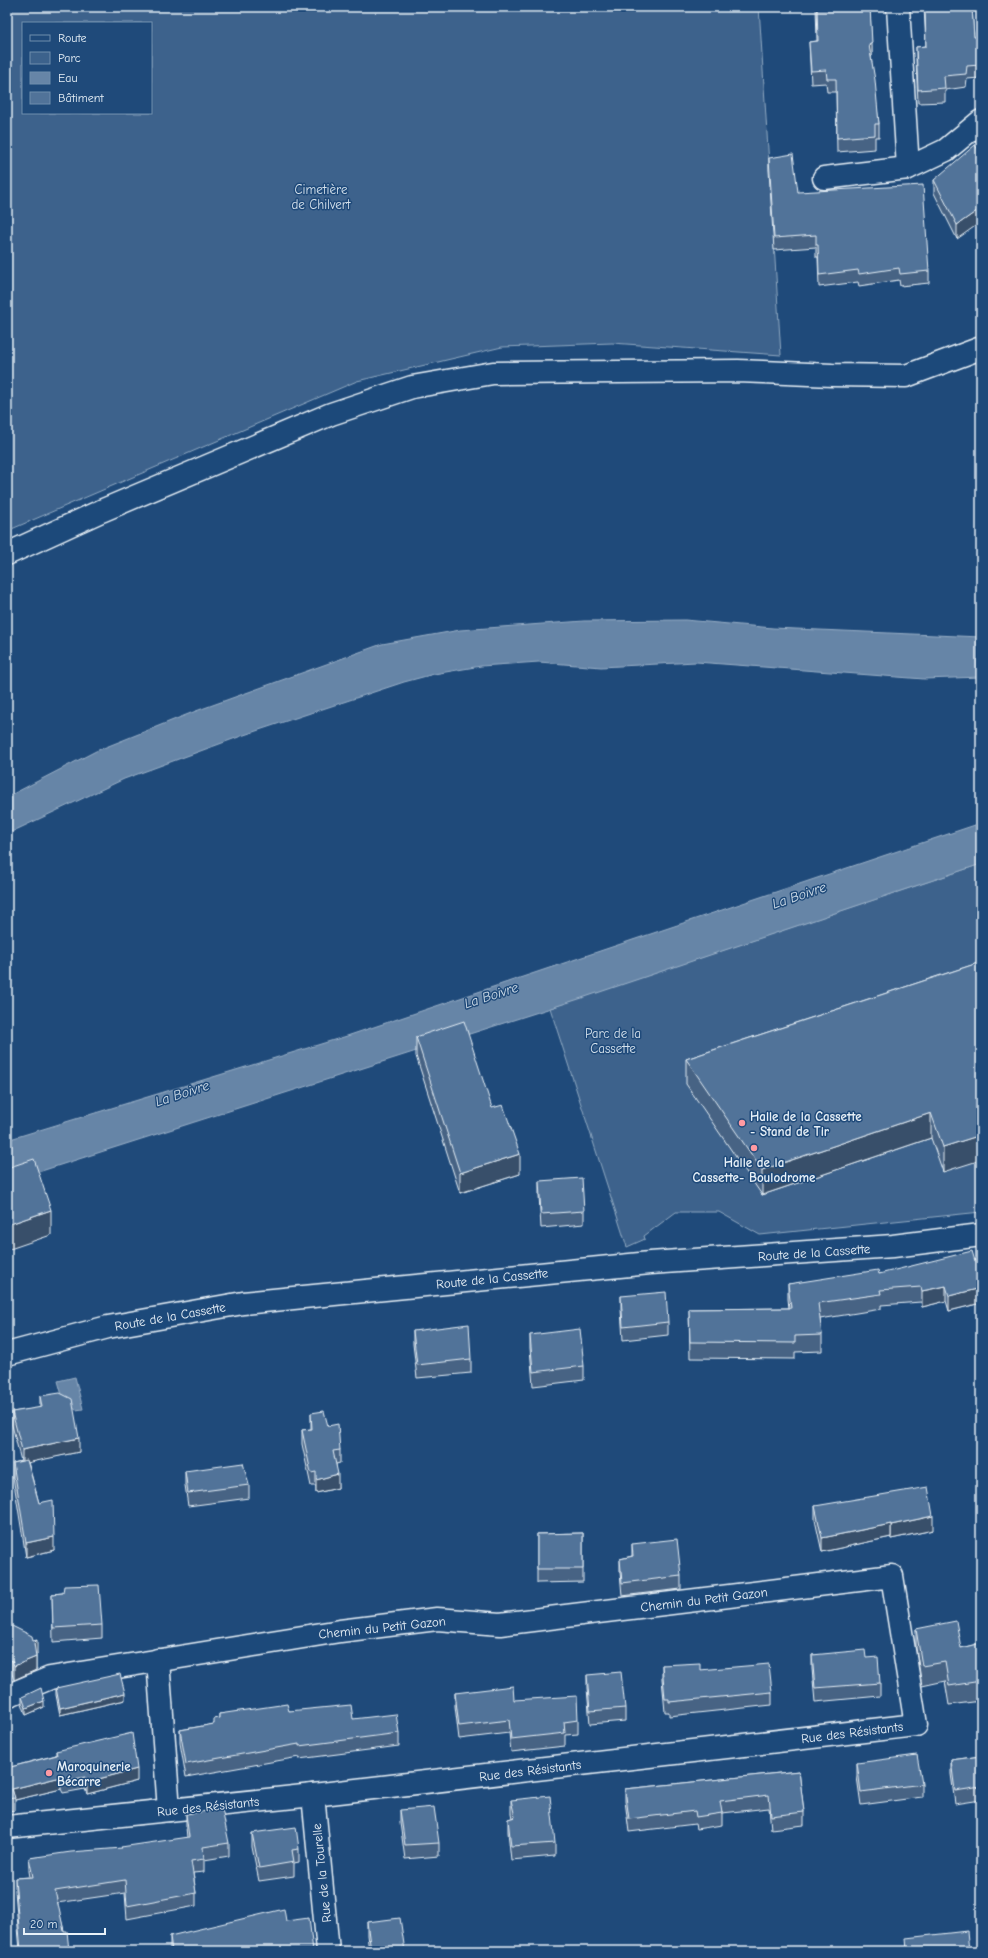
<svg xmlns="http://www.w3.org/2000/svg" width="988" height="1958" font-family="'Comic Neue',sans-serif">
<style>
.green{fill:#3c628c;stroke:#92aac2;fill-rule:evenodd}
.water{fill:#6685a7;stroke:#9ab0c7}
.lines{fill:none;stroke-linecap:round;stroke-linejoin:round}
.street-casing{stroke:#e8f1f8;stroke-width:25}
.secondary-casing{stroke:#e8f1f8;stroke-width:25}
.street{stroke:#1f4a7a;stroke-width:22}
.secondary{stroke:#1f4a7a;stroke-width:22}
.wall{fill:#466384;stroke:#e8f1f8}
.shaded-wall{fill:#39506b;stroke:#e8f1f8}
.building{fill:#517399;stroke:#e8f1f8}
.poi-dot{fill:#ff9aa2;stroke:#1f4a7a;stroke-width:1.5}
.labels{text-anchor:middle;stroke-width:3;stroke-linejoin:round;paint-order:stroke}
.park-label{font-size:13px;fill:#d7e3ed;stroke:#1f4a7a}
.poi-label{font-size:13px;font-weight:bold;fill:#e8f1f8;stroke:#1f4a7a;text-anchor:start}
.street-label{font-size:13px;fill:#e8f1f8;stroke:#1f4a7a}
.water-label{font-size:14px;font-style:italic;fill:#d4e1ec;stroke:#1f4a7a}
</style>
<rect width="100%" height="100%" fill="#1f4a7a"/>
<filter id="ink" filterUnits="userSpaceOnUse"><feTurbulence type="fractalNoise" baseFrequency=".025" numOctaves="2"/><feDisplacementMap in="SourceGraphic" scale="8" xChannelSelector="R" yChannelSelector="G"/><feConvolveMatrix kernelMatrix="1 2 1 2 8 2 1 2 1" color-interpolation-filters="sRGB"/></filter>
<g filter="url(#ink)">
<g class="green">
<path d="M 7,7 L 759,7 L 781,355 L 612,343 L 502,347 L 357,381 L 7,531 ZM 23,23 L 151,23 L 151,113 L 23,113 Z"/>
<polygon points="981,864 981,1212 760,1235 719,1212 676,1212 644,1236 645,1239 627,1247 550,1008"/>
</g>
<g class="water">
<polygon points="685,620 773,628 981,637 981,677 924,679 696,662 601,667 539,662 481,666 434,674 404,682 244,735 124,779 7,834 7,797 96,751 196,711 382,644 460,630 584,621"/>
<polygon points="981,823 981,864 582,998 7,1182 7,1140 347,1036"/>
<polygon points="75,1377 83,1409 76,1410 64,1402 58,1381"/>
</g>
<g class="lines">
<defs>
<g id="street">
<polyline points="908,168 946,150 981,121"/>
<polyline points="824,178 908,168 898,7"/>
<polyline points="7,554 101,511 331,414 412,387 493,373 738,371 832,375 906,376 981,348"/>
<polyline points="158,1660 169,1810"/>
<polyline points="7,1696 50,1678 340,1631 437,1619 500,1624 892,1576 916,1725 313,1795 7,1827"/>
<polyline points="313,1795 328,1951"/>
</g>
<polyline id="secondary" points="7,1354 108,1327 243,1303 650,1263 893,1246 981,1235"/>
</defs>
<use href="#street" class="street-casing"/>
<use href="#secondary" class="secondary-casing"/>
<use href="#street" class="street"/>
<use href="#secondary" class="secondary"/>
</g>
<g class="wall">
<polygon points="816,7 870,7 872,56 871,57 879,124 879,137 875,137 875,149 837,152 836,92 827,92 826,83 811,84 809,42 817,41"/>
<polygon points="924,7 972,7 974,37 980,65 980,78 967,79 966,87 945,90 945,102 918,103 916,60 916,47 926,46"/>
<polygon points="981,154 957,239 934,193 934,180"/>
<polygon points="769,158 798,192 929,271 929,283 900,286 899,280 859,286 858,282 819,287 818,257 816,257 816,247 774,250 769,170"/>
<polygon points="981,962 943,1172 931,1138 762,1195 686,1084 686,1059"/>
<polygon points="416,1037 492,1108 520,1174 460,1193 416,1056"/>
<polygon points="539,1181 584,1211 584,1224 541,1228 539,1195"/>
<polygon points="981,1259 981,1303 949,1311 946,1301 922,1307 921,1302 881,1305 881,1309 820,1319 822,1335 822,1351 795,1352 795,1359 690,1358 689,1309 789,1308 788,1299 788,1284 879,1274"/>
<polygon points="621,1296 668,1322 668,1335 623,1340 621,1309"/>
<polygon points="413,1331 471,1359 471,1373 417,1378 413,1344"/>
<polygon points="530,1335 584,1366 584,1380 533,1386 530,1348"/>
<polygon points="40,1396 79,1452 28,1462 39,1503 54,1550 26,1557 13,1477 13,1463 21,1461 12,1425 12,1412 40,1408"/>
<polygon points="311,1413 328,1426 340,1450 340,1463 336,1464 338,1488 316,1493 316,1486 311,1486 302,1444 302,1430 311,1429"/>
<polygon points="185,1471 249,1485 249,1498 188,1506 185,1485"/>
<polygon points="815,1506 933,1530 891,1539 891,1537 822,1552 815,1520"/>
<polygon points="583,1533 583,1582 537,1583 537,1534"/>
<polygon points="632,1544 681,1576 681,1589 622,1596 620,1572 620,1559 632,1556"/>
<polygon points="63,1593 102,1625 102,1638 53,1642 52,1594"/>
<polygon points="7,1624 33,1641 37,1654 36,1654 36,1670 14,1680 12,1674 7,1677"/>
<polygon points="916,1629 961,1648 981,1643 981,1701 949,1705 945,1681 922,1686 916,1648"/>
<polygon points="812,1655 866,1658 880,1683 880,1696 815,1702 812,1669"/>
<polygon points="662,1665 700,1670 772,1692 772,1705 669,1716 669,1712 665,1712 662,1679"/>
<polygon points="587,1675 625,1708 625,1721 590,1724 587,1688"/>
<polygon points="56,1688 125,1700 60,1715 56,1695"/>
<polygon points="455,1693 514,1700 578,1720 578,1734 565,1735 565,1746 511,1752 509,1733 459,1739 455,1706"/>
<polygon points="22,1697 44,1707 26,1715 22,1703"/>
<polygon points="289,1711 353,1719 399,1733 399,1746 299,1759 299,1757 186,1777 180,1743 180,1730 214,1724 219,1718 219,1714"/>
<polygon points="56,1751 137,1781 87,1794 85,1789 63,1793 61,1789 15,1800 15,1810 7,1811 7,1768 56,1755"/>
<polygon points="981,1756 981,1800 955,1804 951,1774 951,1760"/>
<polygon points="857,1763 922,1784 922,1797 861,1805 857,1777"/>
<polygon points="799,1771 804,1812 804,1825 771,1829 769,1808 722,1813 722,1825 696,1829 695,1824 629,1832 625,1801 625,1789"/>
<polygon points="511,1800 555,1843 555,1856 511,1860 508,1832 508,1819 512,1818 511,1813"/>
<polygon points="400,1810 439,1843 439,1856 405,1859 400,1823"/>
<polygon points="186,1814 229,1843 229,1856 204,1860 204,1872 193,1873 196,1893 196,1906 127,1919 125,1893 57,1903 69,1951 20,1951 15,1891 15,1878 30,1877 29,1871 29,1858 121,1849 187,1838 186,1827"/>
<polygon points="252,1833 299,1849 299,1862 294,1863 294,1876 259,1881 252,1847"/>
<polygon points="286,1921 313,1951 170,1951 170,1936"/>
<polygon points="367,1922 405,1951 369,1951 367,1935"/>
</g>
<g class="shaded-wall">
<polygon points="872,43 872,56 869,58 869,45"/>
<polygon points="981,208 981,222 957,239 957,225"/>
<polygon points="931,1113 931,1138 762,1195 762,1170"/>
<polygon points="981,1135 981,1160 943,1172 943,1147"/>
<polygon points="520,1154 520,1174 460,1193 460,1173"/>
<polygon points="51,1210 51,1235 7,1250 7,1225"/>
<polygon points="946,1286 946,1301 922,1307 922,1291"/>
<polygon points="981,1288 981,1303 949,1311 949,1296"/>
<polygon points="79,1438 79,1452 22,1464 22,1450"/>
<polygon points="338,1474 338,1488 316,1493 316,1480"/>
<polygon points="933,1516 933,1530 891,1539 891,1525"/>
<polygon points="891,1524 891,1537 822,1552 822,1538"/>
<polygon points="54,1537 54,1550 26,1557 26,1543"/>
<polygon points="37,1640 37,1654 34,1656 34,1643"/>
<polygon points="36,1657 36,1670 14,1680 14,1666"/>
<polygon points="12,1660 12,1674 7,1677 7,1664"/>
<polygon points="125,1693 125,1700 60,1715 60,1708"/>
<polygon points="44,1701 44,1707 26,1715 26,1708"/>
<polygon points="137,1769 137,1781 87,1794 87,1782"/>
<polygon points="61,1777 61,1789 15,1800 12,1789"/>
</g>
<g class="building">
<polygon points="817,7 870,7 872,43 869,45 875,80 879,124 875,124 875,135 837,138 836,79 827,79 826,70 811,71 809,42 818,41"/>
<polygon points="925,7 972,7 974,37 979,37 980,65 967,66 966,74 944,76 945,88 918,90 916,47 926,46"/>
<polygon points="975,145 981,154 981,208 957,225 934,180"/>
<polygon points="793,154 798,192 923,185 929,271 900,274 899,268 859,274 858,270 819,275 818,245 816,245 816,235 774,238 769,158"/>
<polygon points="981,962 981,1135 943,1147 931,1113 762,1170 686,1059"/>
<polygon points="464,1021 492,1108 503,1105 520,1154 460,1173 416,1037"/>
<polygon points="34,1159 51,1210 7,1225 7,1168"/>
<polygon points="582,1178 584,1211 541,1214 539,1181"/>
<polygon points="972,1251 975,1261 981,1259 981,1288 949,1296 946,1286 922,1291 921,1287 880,1290 881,1294 818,1303 822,1335 795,1336 795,1343 690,1342 689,1309 791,1308 788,1284 878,1270 879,1274"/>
<polygon points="666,1292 668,1322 623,1327 621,1296"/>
<polygon points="469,1324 471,1359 417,1365 413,1331"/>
<polygon points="580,1329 584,1366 533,1372 530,1335"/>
<polygon points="60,1393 72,1399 79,1438 22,1450 12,1412 42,1407 40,1396"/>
<polygon points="324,1411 328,1426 338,1424 340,1450 333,1451 338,1474 316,1480 316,1472 311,1473 302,1430 312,1429 311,1413"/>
<polygon points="27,1460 39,1503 53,1500 54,1537 26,1543 13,1463"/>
<polygon points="243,1463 249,1485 188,1493 185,1471"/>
<polygon points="928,1487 933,1516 891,1525 891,1524 822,1538 815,1506"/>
<polygon points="583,1533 583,1569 537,1569 537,1534"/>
<polygon points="677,1539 681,1576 622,1583 620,1559 633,1556 632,1544"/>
<polygon points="99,1585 102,1625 53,1628 52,1594 63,1593 64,1586"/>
<polygon points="956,1621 961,1648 981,1643 981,1681 949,1686 945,1662 922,1666 916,1629"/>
<polygon points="7,1624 8,1624 32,1636 33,1641 37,1640 34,1643 36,1657 14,1666 12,1660 7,1664"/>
<polygon points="865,1650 866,1658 878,1657 880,1683 815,1688 812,1655"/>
<polygon points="700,1663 700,1670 769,1664 772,1692 669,1702 669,1699 665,1699 662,1665"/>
<polygon points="621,1672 625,1708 590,1711 587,1675"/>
<polygon points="120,1674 125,1693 60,1708 56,1688"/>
<polygon points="513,1686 514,1700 577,1696 578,1720 564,1722 565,1733 511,1739 509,1720 459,1726 455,1693"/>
<polygon points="41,1688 44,1701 26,1708 22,1697"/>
<polygon points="287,1704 289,1711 351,1705 353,1719 396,1714 399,1733 299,1746 299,1744 186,1764 180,1730 214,1724 214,1719 219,1718 219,1714"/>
<polygon points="132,1733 137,1769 87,1782 85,1777 63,1781 61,1777 12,1789 15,1798 7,1799 7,1768 57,1755 56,1751"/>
<polygon points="917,1755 922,1784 861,1792 857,1763"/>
<polygon points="981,1756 981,1787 955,1791 951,1760"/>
<polygon points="799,1771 804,1812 771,1816 769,1795 720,1801 722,1813 696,1817 695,1811 629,1819 625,1789"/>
<polygon points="550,1796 555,1843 511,1846 508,1819 515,1817 511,1800"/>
<polygon points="434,1807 439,1843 405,1845 400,1810"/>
<polygon points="222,1809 229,1843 203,1847 204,1859 191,1861 196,1893 127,1906 125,1880 55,1891 64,1931 67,1931 69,1951 21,1951 19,1928 15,1878 33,1877 29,1858 71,1852 122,1848 121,1847 189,1837 186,1814"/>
<polygon points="296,1827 299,1849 292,1850 294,1862 259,1868 252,1833"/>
<polygon points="284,1909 286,1921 309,1918 313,1951 172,1951 170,1936"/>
<polygon points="400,1918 405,1951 371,1951 367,1922"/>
<polygon points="967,1931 969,1951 907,1951 906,1938"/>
</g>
</g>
<g class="poi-dot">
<circle cx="742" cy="1123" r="4"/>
<circle cx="754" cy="1148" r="4"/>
<circle cx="49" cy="1773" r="4"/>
</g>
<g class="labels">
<g class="park-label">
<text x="321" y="194">Cimetière<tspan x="321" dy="15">de Chilvert</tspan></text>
<text x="613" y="1038">Parc de la<tspan x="613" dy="15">Cassette</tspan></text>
</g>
<g class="poi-label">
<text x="750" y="1121">Halle de la Cassette<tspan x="750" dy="15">- Stand de Tir</tspan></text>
<text x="754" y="1167" text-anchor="middle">Halle de la<tspan x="754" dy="15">Cassette- Boulodrome</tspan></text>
<text x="57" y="1771">Maroquinerie<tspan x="57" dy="15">Bécarre</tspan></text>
</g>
<g class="street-label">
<text transform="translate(814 1252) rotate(-4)" y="5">Route de la Cassette</text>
<text transform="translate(492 1278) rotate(-6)" y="5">Route de la Cassette</text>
<text transform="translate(170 1316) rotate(-10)" y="5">Route de la Cassette</text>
<text transform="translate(704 1599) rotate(-7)" y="5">Chemin du Petit Gazon</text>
<text transform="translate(382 1627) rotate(-6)" y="5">Chemin du Petit Gazon</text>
<text transform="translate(852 1732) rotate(-7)" y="5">Rue des Résistants</text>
<text transform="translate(530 1770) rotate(-7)" y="5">Rue des Résistants</text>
<text transform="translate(208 1806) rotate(-6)" y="5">Rue des Résistants</text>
<text transform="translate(321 1873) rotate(-96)" y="5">Rue de la Tourelle</text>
</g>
<g class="water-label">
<text transform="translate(799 895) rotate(-19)" y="5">La Boivre</text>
<text transform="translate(491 995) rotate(-18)" y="5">La Boivre</text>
<text transform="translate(182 1093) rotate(-18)" y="5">La Boivre</text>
</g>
</g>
<rect width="988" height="1958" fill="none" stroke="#1f4a7a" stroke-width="24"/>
<rect x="12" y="12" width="964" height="1934" fill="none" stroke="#e8f1f8" stroke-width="1.5" filter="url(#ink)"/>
<rect x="22" y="22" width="130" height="92" fill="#1f4a7a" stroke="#6f8dac"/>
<rect x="30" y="35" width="20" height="6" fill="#1f4a7a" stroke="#6f8dac"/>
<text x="58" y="42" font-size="12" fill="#e8f1f8">Route</text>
<rect x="30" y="52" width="20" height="12" fill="#3c628c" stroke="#6f8dac"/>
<text x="58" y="62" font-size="12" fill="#e8f1f8">Parc</text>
<rect x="30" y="72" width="20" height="12" fill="#6685a7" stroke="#6f8dac"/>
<text x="58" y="82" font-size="12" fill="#e8f1f8">Eau</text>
<rect x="30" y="92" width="20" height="12" fill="#517399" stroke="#6f8dac"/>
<text x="58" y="102" font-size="12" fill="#e8f1f8">Bâtiment</text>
<path d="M24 1928v6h81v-6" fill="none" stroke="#e8f1f8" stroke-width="2"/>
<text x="30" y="1928" font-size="12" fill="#e8f1f8" stroke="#1f4a7a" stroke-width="3" paint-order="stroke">20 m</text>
</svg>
